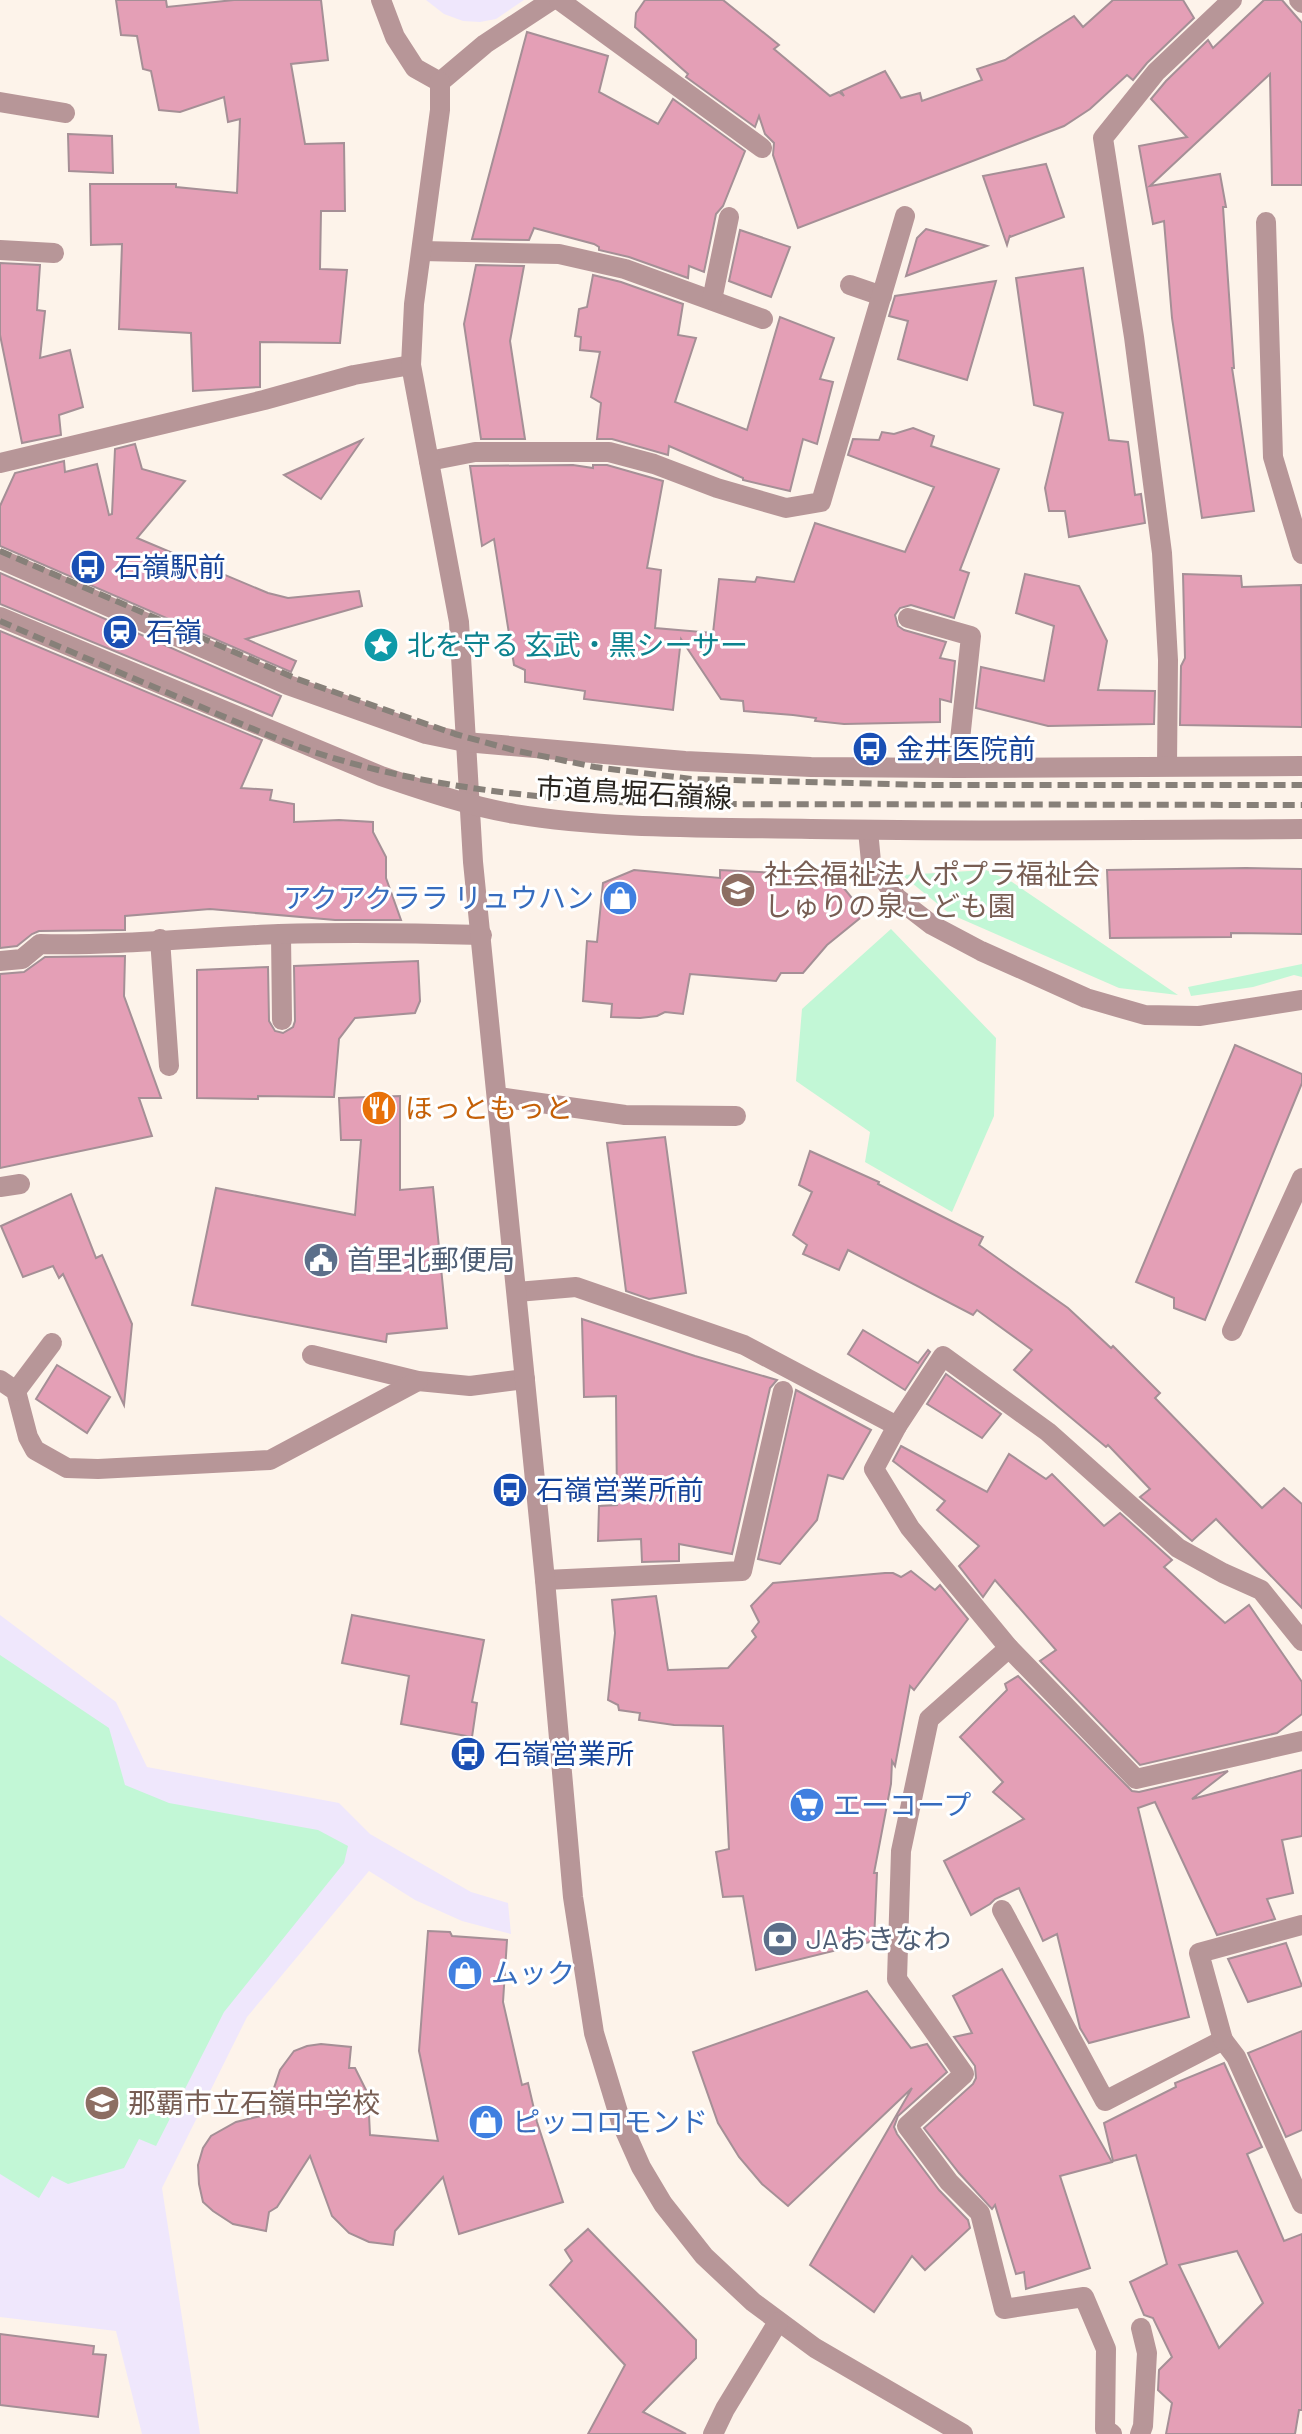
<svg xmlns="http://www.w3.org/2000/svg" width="1302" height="2434" font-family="Barlow,'Noto Sans JP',sans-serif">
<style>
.education{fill:#efe7fc}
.green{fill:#c2f7d6}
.building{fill:#e49fb6;stroke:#a58f96;stroke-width:2;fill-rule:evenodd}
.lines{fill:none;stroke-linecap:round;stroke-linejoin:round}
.minor{stroke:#b79698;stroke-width:20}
.tertiary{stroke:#b79698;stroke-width:20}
.rail{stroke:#878079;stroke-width:6;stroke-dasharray:12 6;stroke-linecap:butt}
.labels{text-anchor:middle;stroke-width:6;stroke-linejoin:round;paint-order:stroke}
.transit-label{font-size:28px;fill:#164399;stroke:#fff;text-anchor:start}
.culture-label{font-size:28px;fill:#0d838f;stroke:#fff;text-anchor:start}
.street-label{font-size:28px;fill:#28231d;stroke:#fff}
.education-label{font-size:28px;fill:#785e54;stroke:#fff;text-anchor:start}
.shop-label{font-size:28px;fill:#366cbe;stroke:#fff;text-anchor:start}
.food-label{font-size:28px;fill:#c56008;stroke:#fff;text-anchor:start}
.service-label{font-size:28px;fill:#4e5e75;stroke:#fff;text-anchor:start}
</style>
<rect width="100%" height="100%" fill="#fdf3ea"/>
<g class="education">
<polygon points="426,0 524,0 496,19 480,22 463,21 444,14"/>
<polygon points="0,1615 116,1702 147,1767 339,1803 370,1834 471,1892 508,1903 511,1934 462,1921 415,1900 369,1871 247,2017 162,2188 200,2434 142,2434 116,2331 0,2317"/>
</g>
<g class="green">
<polygon points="986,870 1012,882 1178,995 1119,988 950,914 902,875"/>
<polygon points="891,929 996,1038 994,1116 952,1212 865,1162 870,1132 796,1081 802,1009"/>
<polygon points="1302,964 1302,977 1294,975 1253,987 1191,996 1188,987"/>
<polygon points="0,1655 109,1728 125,1785 169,1803 318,1830 348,1846 344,1863 224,2012 156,2146 139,2139 124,2168 68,2184 52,2176 39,2198 0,2174"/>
</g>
<g class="building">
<polygon points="116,0 166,0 167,7 234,0 321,0 328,60 291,64 305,144 344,143 345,211 321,211 320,269 347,270 340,343 260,342 260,387 193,391 191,333 119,329 122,244 91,245 90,184 176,184 176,187 237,193 240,119 228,122 224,97 180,112 159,110 151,71 143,69 137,36 121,35"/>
<polygon points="645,0 723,0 779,45 774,49 830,96 839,92 844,96 841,91 885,71 901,98 920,93 922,101 982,80 977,69 1005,60 1074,16 1083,27 1113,0 1183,0 1194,18 1147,63 1133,80 1127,75 1090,109 1064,126 798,228 773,155 774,143 765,134 759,116 755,127 686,77 688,74 635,27 636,13"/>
<polygon points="1264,0 1282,0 1302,23 1302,185 1272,185 1270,74 1150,186 1220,174 1226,207 1223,207 1234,368 1232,368 1254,511 1202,518 1172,318 1164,221 1153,224 1139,146 1187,137 1151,99 1166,81 1208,40 1213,48"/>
<polygon points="527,32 608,56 599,92 658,124 673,99 745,151 723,206 716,214 704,272 689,266 688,278 629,257 599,250 599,247 594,244 534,228 529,240 472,239"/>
<polygon points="68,134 112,136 113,173 69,171"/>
<polygon points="1046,164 1064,217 1010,237 1010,235 1007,245 983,176"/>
<polygon points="926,229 987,246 906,276 917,238"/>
<polygon points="740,230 790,247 771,297 729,281"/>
<polygon points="0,263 40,265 37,310 45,311 40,358 70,350 83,407 59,415 61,435 22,443 0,335"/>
<polygon points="476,265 524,266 510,341 525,439 481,439 464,324"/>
<polygon points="1083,268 1109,440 1128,442 1135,495 1141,494 1145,523 1069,537 1065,511 1049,511 1045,488 1063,413 1034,405 1016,278"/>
<polygon points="593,275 621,282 683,304 678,335 696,338 675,402 747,430 780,317 834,338 820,379 833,382 817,444 803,439 790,491 743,480 743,478 669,446 668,455 612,439 597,439 601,403 591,397 600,352 580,350 581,337 575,336 579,309 587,307"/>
<polygon points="996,281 967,380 898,359 908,321 889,316 895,296"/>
<polygon points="913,428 934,436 931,446 999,469 960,570 969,573 954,618 911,605 900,608 895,615 898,626 904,630 946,642 940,658 955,661 951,702 940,699 940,722 844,724 815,721 816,718 793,715 744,711 743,701 721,699 681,639 673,710 584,699 585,691 525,682 525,670 514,665 494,539 482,546 470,466 573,465 593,468 593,465 607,465 663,481 647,568 661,570 655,628 713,633 719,579 755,582 757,577 794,582 815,523 905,552 934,487 848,455 853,439 879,440 882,432 894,434"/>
<polygon points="362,440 321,499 284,475"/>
<polygon points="135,444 142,469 185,481 137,538 268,593 288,598 359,591 362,606 246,639 296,661 291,672 0,546 0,506 15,473 64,461 65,472 97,464 109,515 112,514 115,449"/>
<polygon points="0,573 281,696 272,716 0,604"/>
<polygon points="1025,574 1079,586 1107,641 1098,690 1155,691 1154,724 1048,726 976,708 981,667 1044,681 1054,626 1016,613"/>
<polygon points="1183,574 1241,576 1242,587 1301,585 1302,727 1180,725 1181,666 1185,658"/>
<polygon points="0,631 262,740 241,788 272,790 270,800 294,804 294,822 339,820 373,822 373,832 386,857 386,878 401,920 335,920 210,909 125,916 125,930 39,931 32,934 17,946 0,948"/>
<polygon points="1246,868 1302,869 1302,934 1231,933 1231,937 1110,938 1107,870"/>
<polygon points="634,870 720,878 720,870 834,876 865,914 827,945 803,973 781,973 776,981 690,974 683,1014 665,1012 657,1016 640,1018 611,1017 612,1004 583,1001 587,941 597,942 603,883"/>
<polygon points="125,956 124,996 161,1098 139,1098 152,1136 0,1168 0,974 24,972 45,957"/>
<polygon points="418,961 420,1001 415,1013 355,1018 339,1039 334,1097 258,1096 258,1099 197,1098 197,970 268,967 269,1021 275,1031 283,1033 293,1027 295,1021 294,966"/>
<polygon points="1235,1045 1302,1074 1302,1083 1205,1320 1174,1308 1174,1298 1136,1282"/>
<polygon points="400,1096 400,1190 433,1187 447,1328 387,1334 386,1342 192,1305 216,1188 355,1215 361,1140 341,1140 339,1098"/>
<polygon points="665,1137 686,1293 649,1299 626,1291 607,1143"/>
<polygon points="810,1151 879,1182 878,1184 983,1237 979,1245 1068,1308 1111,1348 1113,1346 1160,1393 1155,1398 1262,1508 1284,1488 1302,1504 1302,1608 1216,1519 1192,1541 1140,1497 1150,1489 1108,1445 1106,1447 1014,1370 1032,1350 977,1310 973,1315 848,1250 839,1270 803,1254 807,1245 793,1235 812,1192 799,1185"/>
<polygon points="71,1194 96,1258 102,1255 132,1324 124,1405 63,1274 59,1278 53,1266 23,1277 1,1226"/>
<polygon points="582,1319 695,1356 777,1380 770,1388 732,1554 679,1544 679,1561 642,1562 641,1539 598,1541 599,1506 617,1505 616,1396 584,1397"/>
<polygon points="863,1330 918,1363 928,1350 930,1352 905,1390 848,1354"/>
<polygon points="57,1365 110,1397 87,1433 36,1399"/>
<polygon points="946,1374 1001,1414 982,1438 927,1404"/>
<polygon points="796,1390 871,1430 843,1479 828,1475 817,1520 780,1564 758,1559"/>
<polygon points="901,1446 987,1492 1009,1454 1046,1479 1052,1474 1104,1526 1120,1513 1172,1560 1164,1567 1225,1623 1249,1605 1302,1682 1302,1714 1277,1733 1140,1765 1040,1661 1056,1650 995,1580 983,1597 959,1566 979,1546 937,1510 945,1501 893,1461"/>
<polygon points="911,1571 935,1590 940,1585 968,1619 914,1690 910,1686 895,1766 892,1761 891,1784 874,1873 877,1873 874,1941 756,1970 743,1896 723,1897 716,1852 729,1849 723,1726 674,1725 639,1720 640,1713 619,1710 618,1705 608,1700 615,1633 612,1600 656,1596 668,1670 728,1668 756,1637 752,1631 759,1622 751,1606 773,1583 885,1573 893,1573 901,1577"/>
<polygon points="352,1615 484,1640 472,1702 477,1703 472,1737 401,1724 409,1676 342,1663"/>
<polygon points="1018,1676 1132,1791 1139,1792 1228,1771 1192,1799 1302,1770 1302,1836 1282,1840 1293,1893 1267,1899 1275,1919 1217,1935 1155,1802 1138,1808 1189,2017 1089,2043 1080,2028 1057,1934 1043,1941 1019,1888 995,1899 990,1904 971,1915 944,1861 1024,1819 993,1792 1003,1782 960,1737 1007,1690 1005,1684"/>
<polygon points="428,1931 450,1932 452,1936 507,1940 503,2002 522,2085 528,2083 537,2122 563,2202 459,2234 443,2177 395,2231 393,2245 369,2242 349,2233 332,2216 310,2156 277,2207 269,2212 266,2231 233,2224 213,2211 203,2202 199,2184 198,2165 203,2148 211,2136 236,2122 273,2113 274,2088 280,2070 294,2051 307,2046 321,2044 351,2047 349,2068 355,2068 368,2094 370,2135 438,2141 419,2051"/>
<polygon points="1286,1943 1302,1986 1248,2002 1228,1959"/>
<polygon points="1002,1969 1112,2162 1060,2176 1090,2268 1026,2289 1024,2272 1016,2274 995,2205 992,2209 959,2173 924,2128 973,2084 976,2078 975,2066 954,2037 972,2033 953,1996"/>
<polygon points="867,1991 911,2048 927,2044 947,2072 898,2116 894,2127 897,2134 939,2190 968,2220 970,2228 925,2270 912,2256 874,2312 810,2265 912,2088 788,2206 762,2184 739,2157 718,2123 693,2052"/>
<polygon points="1302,2031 1302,2130 1286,2137 1248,2053"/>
<path d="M 1224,2063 L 1262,2147 L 1247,2154 L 1284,2241 L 1302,2234 L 1302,2410 L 1299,2410 L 1295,2434 L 1166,2434 L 1172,2403 L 1158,2390 L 1159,2370 L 1172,2357 L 1153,2318 L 1144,2315 L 1130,2282 L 1167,2264 L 1136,2155 L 1113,2161 L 1104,2123 L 1176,2087 L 1175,2083 ZM 1237,2251 L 1263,2303 L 1219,2348 L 1179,2265 Z"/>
<polygon points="588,2229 696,2340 696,2358 643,2412 686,2434 588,2434 625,2365 550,2285 572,2261 565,2250"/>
<polygon points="0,2334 94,2346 93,2354 106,2355 98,2417 0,2405"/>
</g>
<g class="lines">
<g class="minor">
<polyline points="381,0 395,37 415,68 440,82 485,44 552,0"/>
<polyline points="559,0 762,148"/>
<polyline points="1299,0 1302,3"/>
<polyline points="0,102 65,113"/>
<polyline points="1266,222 1273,457 1302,554"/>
<polyline points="0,250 54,253"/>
<polyline points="422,251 559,254 625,269 763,319"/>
<polyline points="850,285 882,296"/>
<polyline points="712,300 729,217"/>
<polyline points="429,461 475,452 609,452 654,464 717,488 786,508 821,502 905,216"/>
<polyline points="0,463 264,400 354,375 411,365"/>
<polyline points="908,618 971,636 957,768"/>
<polyline points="1167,766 1168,660 1162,553 1134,337 1103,138 1156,72 1232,0"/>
<polyline points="868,830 871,862 897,898 932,925 981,951 1086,998 1145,1015 1199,1016 1302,1000"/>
<polyline points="281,934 282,1020"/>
<polyline points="160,939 169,1066"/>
<path d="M 0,961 L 22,959 L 40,944 C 120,946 200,937 279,934 C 347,932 415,933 482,935"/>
<polyline points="498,1097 625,1115 736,1116"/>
<polyline points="0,1187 20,1184"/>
<polyline points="517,1292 576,1287 744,1345 897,1426 943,1356 1048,1432 1178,1548 1223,1573 1261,1590 1302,1641"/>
<polyline points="1232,1331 1302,1178"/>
<polyline points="312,1355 418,1381 470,1386 525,1379"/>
<polyline points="0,1380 16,1391 28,1437 35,1450 67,1468 98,1469 270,1460 418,1381"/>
<polyline points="16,1391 52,1343"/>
<polyline points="897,1426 874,1469 910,1528 1009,1648"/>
<polyline points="545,1580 742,1571 783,1391"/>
<polyline points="1002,1910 1105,2101 1223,2040 1236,2057 1302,2204"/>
<polyline points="1223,2040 1199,1953 1302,1925"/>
<polyline points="1112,2434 1105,2429 1106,2349 1084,2297 1004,2309 980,2213 949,2182 907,2126 964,2074 897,1979 901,1851 929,1719 1009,1648 1136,1779 1302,1741"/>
<polyline points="1140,2434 1143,2426 1147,2353 1141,2328"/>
</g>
<g class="tertiary">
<polyline points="440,82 440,110 414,304 411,365 459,622 473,862 545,1580 573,1897 594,2033 621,2122 641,2167 663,2204 704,2256 753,2302 815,2348 963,2434"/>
<polyline points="0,559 288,685 426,734 465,742 685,761 811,767 957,768 1302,766"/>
<path d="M 0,617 L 381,776 C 425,791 469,806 515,814 C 612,830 713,827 811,829 C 975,832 1138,830 1302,829"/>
<polyline points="713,2434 725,2409 778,2322"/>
</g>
<g class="rail">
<polyline points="0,551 297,679 455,734 513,750 595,767 691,779 928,785 1302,785"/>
<path d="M 0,621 C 62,648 123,674 185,700 C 227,718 270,737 314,752 C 425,788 546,800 662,804 L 1302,805"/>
</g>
</g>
<defs>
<symbol id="bus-disc" viewBox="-11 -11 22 22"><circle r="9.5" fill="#1a4fb4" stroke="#fff"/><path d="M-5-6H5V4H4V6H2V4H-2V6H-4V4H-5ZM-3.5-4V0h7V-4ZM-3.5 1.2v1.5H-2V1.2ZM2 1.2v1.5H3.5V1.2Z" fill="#fff"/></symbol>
<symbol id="station-disc" viewBox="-11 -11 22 22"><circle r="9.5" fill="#1a4fb4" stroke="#fff"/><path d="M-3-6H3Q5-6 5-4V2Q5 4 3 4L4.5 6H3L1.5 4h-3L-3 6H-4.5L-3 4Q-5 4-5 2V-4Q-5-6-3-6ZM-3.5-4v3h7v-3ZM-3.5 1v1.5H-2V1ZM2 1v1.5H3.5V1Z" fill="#fff"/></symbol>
<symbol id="sight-disc" viewBox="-11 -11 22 22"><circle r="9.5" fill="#0f9aa8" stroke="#fff"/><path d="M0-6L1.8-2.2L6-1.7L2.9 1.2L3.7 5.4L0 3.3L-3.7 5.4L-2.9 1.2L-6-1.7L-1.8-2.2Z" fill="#fff"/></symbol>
<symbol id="school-disc" viewBox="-11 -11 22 22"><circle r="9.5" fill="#8d6e63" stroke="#fff"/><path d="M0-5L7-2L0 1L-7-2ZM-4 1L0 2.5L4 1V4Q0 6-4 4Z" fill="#fff"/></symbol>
<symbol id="shop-disc" viewBox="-11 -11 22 22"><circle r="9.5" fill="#3f7fe0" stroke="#fff"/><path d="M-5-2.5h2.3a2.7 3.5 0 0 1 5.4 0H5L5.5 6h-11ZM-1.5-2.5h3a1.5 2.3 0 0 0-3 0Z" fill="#fff"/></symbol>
<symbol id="restaurant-disc" viewBox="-11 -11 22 22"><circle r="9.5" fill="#e8710a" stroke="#fff"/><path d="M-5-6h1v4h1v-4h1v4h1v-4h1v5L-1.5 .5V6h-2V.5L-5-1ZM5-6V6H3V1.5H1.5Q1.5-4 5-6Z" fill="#fff"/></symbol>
<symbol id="civic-disc" viewBox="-11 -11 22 22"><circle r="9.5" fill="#5c6f8a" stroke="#fff"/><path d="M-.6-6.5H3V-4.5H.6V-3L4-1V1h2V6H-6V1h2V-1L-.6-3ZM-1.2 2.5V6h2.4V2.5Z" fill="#fff"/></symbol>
<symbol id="supermarket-disc" viewBox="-11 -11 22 22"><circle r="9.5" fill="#3f7fe0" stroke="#fff"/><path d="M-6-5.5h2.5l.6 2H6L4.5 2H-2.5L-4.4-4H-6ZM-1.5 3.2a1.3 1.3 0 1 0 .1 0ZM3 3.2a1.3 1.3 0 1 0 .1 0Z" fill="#fff"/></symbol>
<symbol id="bank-disc" viewBox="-11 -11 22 22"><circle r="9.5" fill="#5c6f8a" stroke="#fff"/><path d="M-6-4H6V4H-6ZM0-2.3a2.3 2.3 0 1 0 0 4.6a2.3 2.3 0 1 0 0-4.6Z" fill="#fff"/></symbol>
</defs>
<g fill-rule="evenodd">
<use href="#bus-disc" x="68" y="547" width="40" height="40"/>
<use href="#station-disc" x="100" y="612" width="40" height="40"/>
<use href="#sight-disc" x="361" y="625" width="40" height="40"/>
<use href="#bus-disc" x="850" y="729" width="40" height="40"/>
<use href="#school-disc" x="718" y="870" width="40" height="40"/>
<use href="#shop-disc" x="600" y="878" width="40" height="40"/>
<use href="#restaurant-disc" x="359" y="1088" width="40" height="40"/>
<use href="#civic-disc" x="301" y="1240" width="40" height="40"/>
<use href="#bus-disc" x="490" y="1470" width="40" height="40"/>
<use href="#bus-disc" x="448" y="1734" width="40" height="40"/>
<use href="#supermarket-disc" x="787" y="1785" width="40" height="40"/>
<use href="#bank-disc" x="760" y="1919" width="40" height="40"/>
<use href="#shop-disc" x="445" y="1953" width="40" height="40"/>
<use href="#school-disc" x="82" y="2083" width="40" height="40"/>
<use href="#shop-disc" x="466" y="2102" width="40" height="40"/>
</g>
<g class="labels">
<g class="transit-label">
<text x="114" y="577">石嶺駅前</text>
<text x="146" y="642">石嶺</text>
<text x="896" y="759">金井医院前</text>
<text x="536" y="1500">石嶺営業所前</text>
<text x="494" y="1764">石嶺営業所</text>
</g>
<g class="culture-label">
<text x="407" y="655">北を守る 玄武・黒シーサー</text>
</g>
<g class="street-label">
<text transform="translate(634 793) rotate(3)" y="10">市道鳥堀石嶺線</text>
</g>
<g class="education-label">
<text x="764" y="884">社会福祉法人ポプラ福祉会<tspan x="764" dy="32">しゅりの泉こども園</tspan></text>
<text x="128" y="2113">那覇市立石嶺中学校</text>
</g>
<g class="shop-label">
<text x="594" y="908" text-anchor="end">アクアクララ リュウハン</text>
<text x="833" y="1815">エーコープ</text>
<text x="491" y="1983">ムック</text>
<text x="512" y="2132">ピッコロモンド</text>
</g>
<g class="food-label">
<text x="405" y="1118">ほっともっと</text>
</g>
<g class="service-label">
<text x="347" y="1270">首里北郵便局</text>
<text x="806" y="1949">JAおきなわ</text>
</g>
</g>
</svg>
